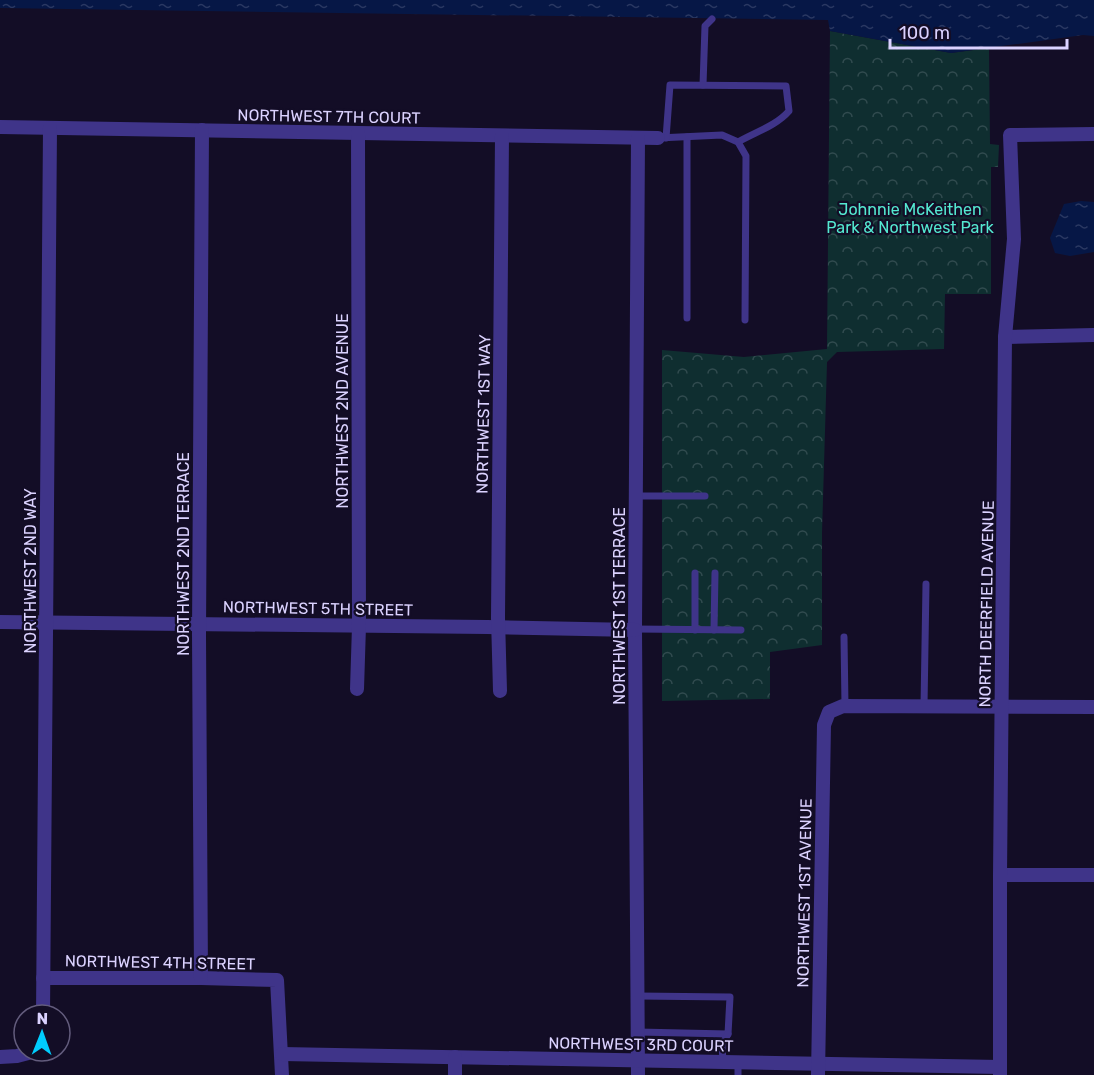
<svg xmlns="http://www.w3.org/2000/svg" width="1094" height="1075" font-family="Rubik,sans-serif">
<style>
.forest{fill:url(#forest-crowns)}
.water{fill:url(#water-ripples)}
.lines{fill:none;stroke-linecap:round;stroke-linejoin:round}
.lane{stroke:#3f3489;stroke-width:7}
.street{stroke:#3f3489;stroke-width:14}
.labels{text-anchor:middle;stroke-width:4.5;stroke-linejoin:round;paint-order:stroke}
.street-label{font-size:16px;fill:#dbd2ff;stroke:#130d26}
.park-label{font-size:16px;fill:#54e9d1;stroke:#130d26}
</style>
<defs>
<pattern id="forest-crowns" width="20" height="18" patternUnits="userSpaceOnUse" patternTransform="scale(1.5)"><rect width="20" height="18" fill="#0f2e30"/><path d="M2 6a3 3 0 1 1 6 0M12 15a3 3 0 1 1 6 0" fill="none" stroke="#314b4f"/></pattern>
<pattern id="water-ripples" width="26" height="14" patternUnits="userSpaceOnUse" patternTransform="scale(1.5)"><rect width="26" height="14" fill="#061746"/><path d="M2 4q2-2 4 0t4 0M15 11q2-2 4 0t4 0" fill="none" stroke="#2a3862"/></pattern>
</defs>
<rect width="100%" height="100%" fill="#130d26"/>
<polygon class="forest" points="830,31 951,53 989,48 990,144 999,145 998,167 991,167 991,294 945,294 944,349 837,352 827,362 822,533 822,645 770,652 770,699 662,701 662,350 744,357 827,349"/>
<g class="water">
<polygon points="0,0 1094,0 1094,36 1083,35 951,53 830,31 828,20 0,8"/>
<polygon points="1081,201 1094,202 1094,252 1070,256 1055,253 1050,238 1064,204"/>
</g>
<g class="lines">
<g class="lane">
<polyline points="703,85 705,26 712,19"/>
<polyline points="687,137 687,318"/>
<polyline points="658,138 722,135 738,142 746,156 745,320"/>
<path d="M 666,138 L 670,85 L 786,86 L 789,111 C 776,126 755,132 738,142"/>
<polyline points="636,496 705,496"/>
<polyline points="635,629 741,630"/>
<polyline points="695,630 695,573"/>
<polyline points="714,630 715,573"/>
<polyline points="844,637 845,706"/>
<polyline points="924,706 926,584"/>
<polyline points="638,996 730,997 728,1034 638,1032"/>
<polyline points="723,1062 722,1045 728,1034"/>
<polyline points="738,1075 738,1062"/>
</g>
<g class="street">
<polyline points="0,127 658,138"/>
<polyline points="638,138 635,629 638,1075"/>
<polyline points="1005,337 1094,335"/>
<polyline points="0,622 487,627 635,630"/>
<polyline points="357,689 359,626 358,133"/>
<polyline points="500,691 498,618 502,136"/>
<polyline points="1000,875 1094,875"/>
<polyline points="43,978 201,978 277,980 282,1075"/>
<polyline points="201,978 199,634 202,130"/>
<polyline points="43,1015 50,128"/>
<polyline points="282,1054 1000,1067"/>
<polyline points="0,1057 17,1056 36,1051"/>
<polyline points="455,1057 455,1075"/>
<polyline points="818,1075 824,725 829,712 843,706 1094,707"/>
<polyline points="1000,1075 1000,875 1005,337 1014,239 1010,135 1094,134"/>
</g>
</g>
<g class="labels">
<g class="street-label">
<text transform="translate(329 116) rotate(1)" y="6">NORTHWEST 7TH COURT</text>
<text transform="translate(342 411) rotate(-90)" y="6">NORTHWEST 2ND AVENUE</text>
<text transform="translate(483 414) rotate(-89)" y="6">NORTHWEST 1ST WAY</text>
<text transform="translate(183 554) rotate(-90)" y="6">NORTHWEST 2ND TERRACE</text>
<text transform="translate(30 571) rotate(-90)" y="6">NORTHWEST 2ND WAY</text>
<text transform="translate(986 604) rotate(-89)" y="6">NORTH DEERFIELD AVENUE</text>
<text transform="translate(619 606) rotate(-90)" y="6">NORTHWEST 1ST TERRACE</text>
<text transform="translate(318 608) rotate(1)" y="6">NORTHWEST 5TH STREET</text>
<text transform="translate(804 893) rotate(-89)" y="6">NORTHWEST 1ST AVENUE</text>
<text transform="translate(160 962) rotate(1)" y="6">NORTHWEST 4TH STREET</text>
<text transform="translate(641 1044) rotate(1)" y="6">NORTHWEST 3RD COURT</text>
</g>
<g class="park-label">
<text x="910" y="215">Johnnie McKeithen<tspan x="910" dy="18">Park &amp; Northwest Park</tspan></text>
</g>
</g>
<g transform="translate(42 1033) rotate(1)"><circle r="28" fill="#130d26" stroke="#635c7d" stroke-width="1.5"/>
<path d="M0-4.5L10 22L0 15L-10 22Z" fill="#00ccfd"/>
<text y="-9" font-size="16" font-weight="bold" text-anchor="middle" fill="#dbd2ff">N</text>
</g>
<path d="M890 39v9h177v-9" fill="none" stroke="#dbd2ff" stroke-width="3"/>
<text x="899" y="39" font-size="18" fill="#dbd2ff" stroke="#130d26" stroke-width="4.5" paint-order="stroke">100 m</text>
</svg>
